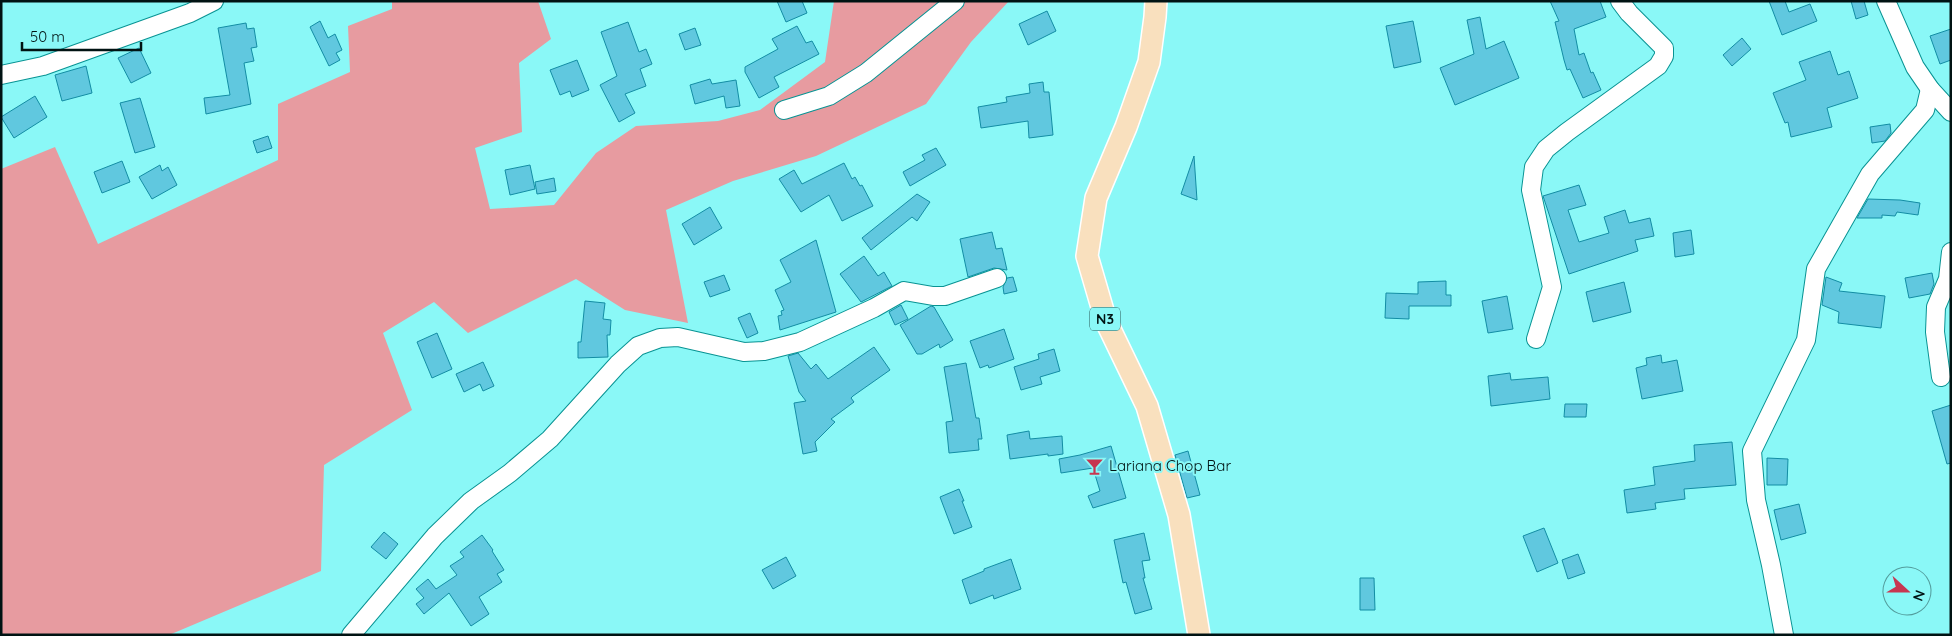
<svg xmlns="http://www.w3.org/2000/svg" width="1952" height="636" font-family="Quicksand,sans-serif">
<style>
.green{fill:#e79ba0}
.building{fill:#60c8df;stroke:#138da4}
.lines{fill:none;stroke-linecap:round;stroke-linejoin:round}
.minor-casing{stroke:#089393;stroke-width:20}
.major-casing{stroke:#fff;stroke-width:24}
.minor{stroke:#fff;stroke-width:18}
.major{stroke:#f9e0be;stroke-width:21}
.labels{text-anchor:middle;stroke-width:4;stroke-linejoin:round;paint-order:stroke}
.shield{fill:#8af8f7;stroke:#295857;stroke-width:1}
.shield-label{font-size:14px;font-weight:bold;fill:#001313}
.poi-label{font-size:15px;fill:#001313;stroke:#8af8f7;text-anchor:start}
</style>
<rect width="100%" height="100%" fill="#8af8f7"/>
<polygon class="green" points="392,1 538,1 551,39 519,63 522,132 475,148 490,209 554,205 596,153 636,126 718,121 760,110 825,62 834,1 1009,1 971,42 926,104 816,156 733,181 666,210 688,323 625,310 576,279 468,333 434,302 383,333 412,410 324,465 321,571 169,635 1,635 1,169 55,147 98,244 278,160 278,104 350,72 348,26 392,9"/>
<g class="building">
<polygon points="777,1 802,1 807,13 786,22"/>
<polygon points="1550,1 1600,1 1606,17 1574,29 1579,55 1584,53 1591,73 1593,72 1601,90 1583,98 1570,69 1567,70 1564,60 1555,22 1559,21"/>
<polygon points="1769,1 1785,1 1789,12 1810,4 1817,21 1782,35"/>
<polygon points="1851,1 1864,1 1868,15 1856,19"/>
<polygon points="1047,11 1056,31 1028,45 1019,24"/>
<polygon points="1480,17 1486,49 1504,41 1519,78 1455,105 1440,68 1474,54 1467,20"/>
<polygon points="320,21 328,38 335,34 342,50 336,53 340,60 329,66 310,27"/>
<polygon points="1413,21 1421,62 1394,68 1386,26"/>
<polygon points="628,22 639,52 646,49 652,64 640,69 646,86 625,94 635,113 619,122 600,85 617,76 601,32"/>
<polygon points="246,23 247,29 254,28 257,47 251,48 254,61 244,63 251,104 206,114 204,98 230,95 218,28"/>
<polygon points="797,26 806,43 812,41 819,54 774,77 779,87 759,98 745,72 745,67 778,49 772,39"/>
<polygon points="695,28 701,45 685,50 679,34"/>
<polygon points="1951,29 1951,60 1940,64 1930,36"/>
<polygon points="1742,38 1751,49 1732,66 1723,55"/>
<polygon points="139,48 151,73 131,83 118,58"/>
<polygon points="1830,51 1838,75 1849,71 1858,98 1827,108 1832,127 1791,137 1788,122 1785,123 1773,93 1806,80 1799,62"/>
<polygon points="577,60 589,90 572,97 570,91 560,95 550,70"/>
<polygon points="86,66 92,93 62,101 55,75"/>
<polygon points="710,79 712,84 736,80 740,106 726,108 724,96 695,104 690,85"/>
<polygon points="1043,82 1044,92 1049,92 1053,135 1029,138 1028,121 981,128 978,107 1007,102 1006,97 1030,93 1029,84"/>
<polygon points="35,96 47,117 14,138 1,117"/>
<polygon points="140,98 155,147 135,153 120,103"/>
<polygon points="1890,124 1891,133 1885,141 1872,143 1870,127"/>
<polygon points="268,136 272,148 257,153 253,141"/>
<polygon points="936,148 946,165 910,186 903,172 925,160 922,155"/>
<polygon points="1194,156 1197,200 1181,194"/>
<polygon points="122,161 130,182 102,193 94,172"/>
<polygon points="844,163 852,179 855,177 860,186 862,185 873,206 842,221 829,195 801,212 779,179 794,170 802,184"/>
<polygon points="160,165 162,171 168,167 177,185 152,199 139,177"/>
<polygon points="530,165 535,189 510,195 505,170"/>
<polygon points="554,178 556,191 537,194 535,182"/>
<polygon points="1579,185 1586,205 1568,210 1579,242 1609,233 1604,217 1625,210 1629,223 1650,218 1654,236 1635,240 1638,251 1569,274 1543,196"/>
<polygon points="917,194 930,202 917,221 912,217 871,250 862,238"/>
<polygon points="1868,199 1900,200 1920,203 1918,215 1897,212 1895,216 1882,215 1882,218 1857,218"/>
<polygon points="710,207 722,228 694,245 682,224"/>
<polygon points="1691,230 1694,254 1675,257 1673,233"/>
<polygon points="992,232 996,249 1002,248 1007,270 994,268 968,277 960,239"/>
<polygon points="816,240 836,312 780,330 778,316 782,315 781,311 784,310 775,290 791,282 780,260"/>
<polygon points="864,256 878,276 884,272 892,286 861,302 840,274"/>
<polygon points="1932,273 1934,284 1930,294 1909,298 1905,278"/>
<polygon points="724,275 730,290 710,297 704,282"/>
<polygon points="1013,277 1017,291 1004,294 1003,287 1007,278"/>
<polygon points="1826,277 1842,283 1839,291 1885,296 1881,328 1838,323 1839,312 1822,305"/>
<polygon points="1446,281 1446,295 1451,295 1451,306 1409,306 1409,319 1385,318 1386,293 1418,294 1418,282"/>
<polygon points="1624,282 1631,312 1593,322 1586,292"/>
<polygon points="1507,296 1513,329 1488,333 1482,301"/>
<polygon points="585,301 605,303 603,319 611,320 610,335 607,335 608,357 578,358 578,342 581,342"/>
<polygon points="901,305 908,319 895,325 889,312"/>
<polygon points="931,306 934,307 953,340 940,348 939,344 922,354 917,354 900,325"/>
<polygon points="750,313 758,333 747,338 738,318"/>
<polygon points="1004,329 1014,359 989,368 988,365 980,368 970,341"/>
<polygon points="437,333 452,369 432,378 417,342"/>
<polygon points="874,347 890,370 853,396 851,398 854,402 831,419 835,422 815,442 817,451 803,454 794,403 806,401 799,392 788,356 798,353 811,369 816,364 828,379"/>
<polygon points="1054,349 1060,371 1040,377 1042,384 1021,390 1014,367 1039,359 1038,354"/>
<polygon points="1661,355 1662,363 1677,360 1683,391 1642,399 1636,368 1647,365 1646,358"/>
<polygon points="483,362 494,386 483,391 480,384 464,392 456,374"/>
<polygon points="966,363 975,413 976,418 979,418 982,439 978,439 979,450 949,453 946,422 953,421 944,367"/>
<polygon points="1510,373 1511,380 1548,377 1550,399 1491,406 1488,376"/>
<polygon points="1565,404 1587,404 1586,417 1564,417"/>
<polygon points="1951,405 1951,463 1947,464 1932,411"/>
<polygon points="1029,431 1030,439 1062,436 1063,454 1048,456 1048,454 1010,459 1007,435"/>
<polygon points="1732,442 1736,485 1684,489 1685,499 1655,503 1656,509 1627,513 1624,490 1655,485 1653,467 1695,461 1694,445"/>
<polygon points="1111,446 1126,498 1093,508 1088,496 1100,491 1093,468 1061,473 1059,459 1080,455"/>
<polygon points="1188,451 1200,495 1187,498 1175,455"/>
<polygon points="1767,458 1788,459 1787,485 1767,485"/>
<polygon points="959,489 964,501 962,501 972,527 954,534 940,497"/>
<polygon points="1799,504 1806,533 1781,540 1774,510"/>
<polygon points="1544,528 1558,563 1537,572 1523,536"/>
<polygon points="384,532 398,544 386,559 371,547"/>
<polygon points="1144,533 1150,560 1142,561 1145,578 1143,578 1152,609 1135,614 1126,582 1123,583 1114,540"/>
<polygon points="482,535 493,550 492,551 504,570 497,574 502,582 479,597 489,614 471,626 449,593 424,614 416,604 424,598 416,589 428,579 436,589 457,575 450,566 464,557 460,552"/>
<polygon points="1578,554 1585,573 1568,579 1562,560"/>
<polygon points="786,557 796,576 773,589 762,570"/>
<polygon points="1011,559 1021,589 994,599 993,595 970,604 962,580 984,571 984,569"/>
<polygon points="1360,578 1374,578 1375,610 1360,610"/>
</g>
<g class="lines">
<defs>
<g id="minor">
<polyline points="1886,1 1915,67 1930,89 1951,112"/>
<polyline points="1,75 43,66 190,13 214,1"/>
<polyline points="784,110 829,96 866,73 955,1"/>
<polyline points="1536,339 1552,287 1531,190 1534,167 1546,149 1567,132 1658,66 1664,56 1664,48 1629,13 1620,1"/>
<polyline points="1941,377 1935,332 1936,307 1948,279 1951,252"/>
<polyline points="351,635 435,536 471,501 510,473 550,439 618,364 638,346 660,338 678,337 744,352 764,351 800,342 874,308 904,291 933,296 945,296 997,278"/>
<polyline points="1784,635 1771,565 1756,500 1752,451 1806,340 1816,269 1870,174 1925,110 1930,89"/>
</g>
<polyline id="major" points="1156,1 1155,17 1149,62 1126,127 1096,198 1087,256 1106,321 1147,406 1179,515 1199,635"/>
</defs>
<use href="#minor" class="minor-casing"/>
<use href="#major" class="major-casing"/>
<use href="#minor" class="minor"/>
<use href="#major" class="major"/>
</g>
<defs>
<symbol id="bar-bare" viewBox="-9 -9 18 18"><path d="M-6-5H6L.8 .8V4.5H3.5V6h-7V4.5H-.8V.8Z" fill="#c73651" stroke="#8af8f7" stroke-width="2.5" paint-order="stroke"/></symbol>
</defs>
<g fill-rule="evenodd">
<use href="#bar-bare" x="1082" y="454" width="25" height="25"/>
</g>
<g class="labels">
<rect class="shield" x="1090" y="307.5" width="30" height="23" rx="4"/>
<g class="shield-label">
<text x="1105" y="324">N3</text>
</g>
<g class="poi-label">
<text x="1109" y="471">Lariana Chop Bar</text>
</g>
</g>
<rect width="1952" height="636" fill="none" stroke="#001313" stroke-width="5"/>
<g transform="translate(1907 591) rotate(111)"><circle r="24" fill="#8af8f7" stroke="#539c9c"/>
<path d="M0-4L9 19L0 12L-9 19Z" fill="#c73651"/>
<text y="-8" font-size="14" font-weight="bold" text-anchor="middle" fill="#001313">N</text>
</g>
<path d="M22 42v8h119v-8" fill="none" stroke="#001313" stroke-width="2.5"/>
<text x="30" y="42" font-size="15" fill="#001313" stroke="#8af8f7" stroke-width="4" paint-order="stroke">50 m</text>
</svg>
